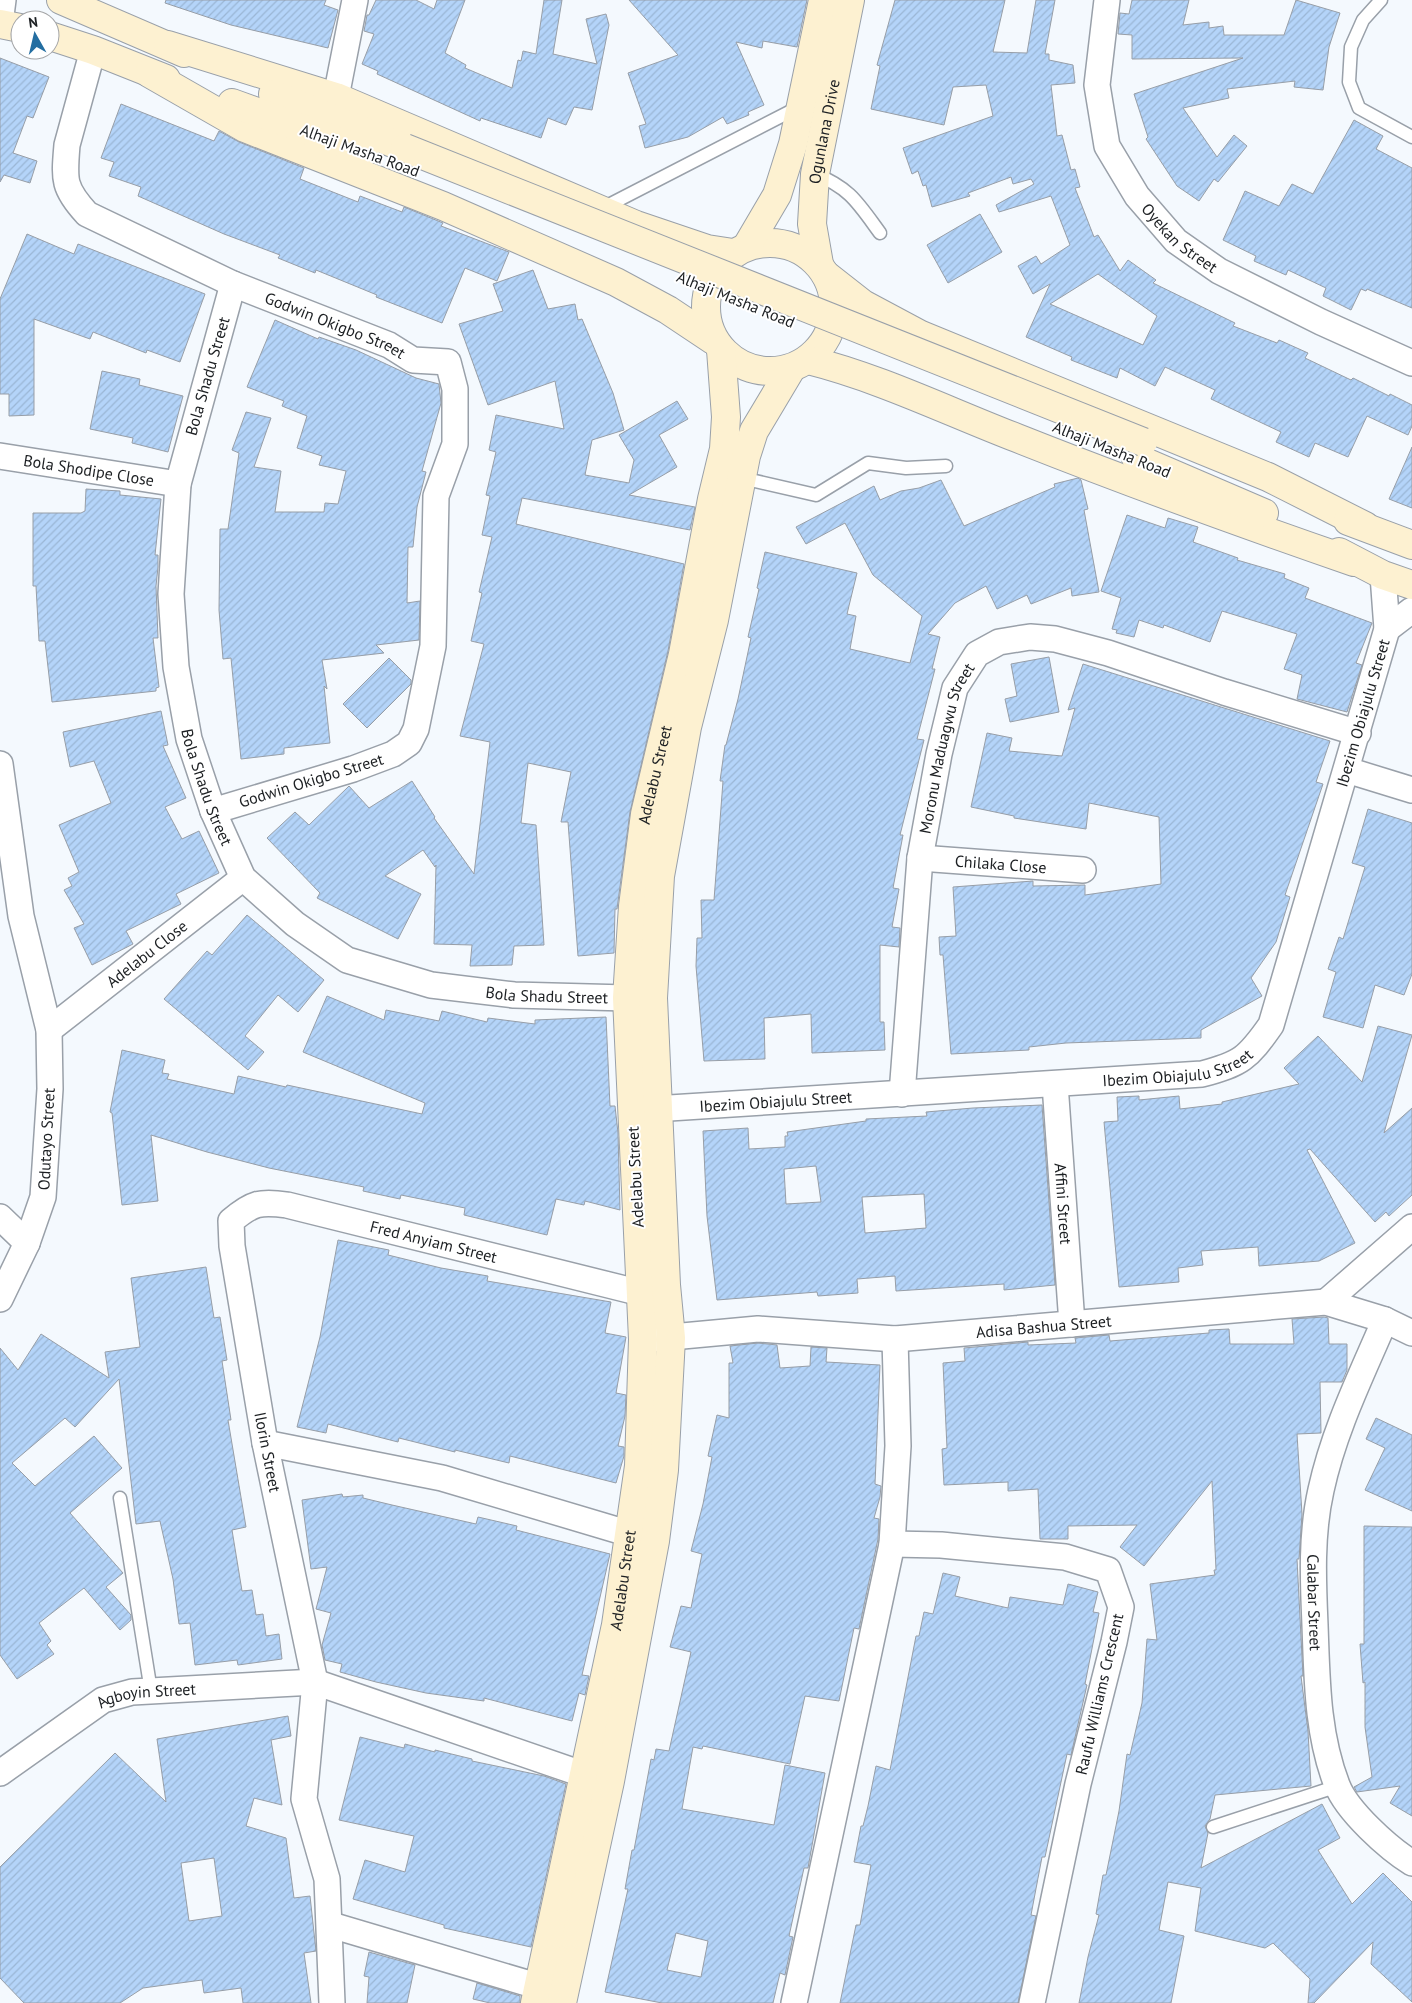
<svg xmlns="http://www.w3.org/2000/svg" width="1412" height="2003" font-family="'PT Sans',sans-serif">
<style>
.building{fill:url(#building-hatch);stroke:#979ea7;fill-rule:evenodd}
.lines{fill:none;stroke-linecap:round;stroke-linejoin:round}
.lane-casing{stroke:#99a0a9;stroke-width:15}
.street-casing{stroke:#99a0a9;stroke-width:28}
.secondary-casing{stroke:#99a0a9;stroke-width:30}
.lane{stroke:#fff;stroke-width:12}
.street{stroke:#fff;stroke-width:25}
.secondary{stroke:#fdf1d1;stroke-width:28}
.secondary-bridge-casing{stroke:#99a0a9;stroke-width:30;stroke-linecap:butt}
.secondary-bridge{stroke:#fdf1d1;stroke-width:28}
.labels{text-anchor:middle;stroke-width:4;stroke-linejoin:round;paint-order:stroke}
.street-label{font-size:16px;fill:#1c1f22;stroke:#fff}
</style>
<defs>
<pattern id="building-hatch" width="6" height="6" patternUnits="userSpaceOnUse" patternTransform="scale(1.25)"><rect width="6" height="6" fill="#b4d4f9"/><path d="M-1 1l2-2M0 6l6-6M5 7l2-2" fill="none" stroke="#9ab6d5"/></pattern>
</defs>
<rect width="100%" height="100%" fill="#f4f9fe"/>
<g class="building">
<polygon points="166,0 326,0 324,5 338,10 328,48 231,25 165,3"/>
<polygon points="376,0 416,0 434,9 437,0 465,0 445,53 466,65 465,68 512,88 518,60 521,61 523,51 536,54 544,0 562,0 553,54 597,64 586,19 606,14 609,25 592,110 574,107 566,125 548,118 541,138 481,118 480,121 377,74 378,71 362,64 374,34 364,31 367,15 369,15"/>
<polygon points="629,0 807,0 797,47 763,41 762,48 736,42 764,105 748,112 749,115 727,124 723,117 688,137 645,148 639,126 646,124 628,73 678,55"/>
<path d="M 895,0 L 1005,0 L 993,52 L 1027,53 L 1036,0 L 1055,0 L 1045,54 L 1049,54 L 1049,60 L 1073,65 L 1075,83 L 1051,85 L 1057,136 L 1062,135 L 1071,170 L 1075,169 L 1080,187 L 1075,188 L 1094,237 L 1098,235 L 1120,271 L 1128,260 L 1156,280 L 1153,283 L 1235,323 L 1233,326 L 1277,343 L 1279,340 L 1308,353 L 1305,358 L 1351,380 L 1353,378 L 1389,396 L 1390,394 L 1412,405 L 1412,426 L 1408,435 L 1367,416 L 1348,457 L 1315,443 L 1309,457 L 1276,442 L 1281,432 L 1211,399 L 1215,390 L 1165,367 L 1155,386 L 1120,368 L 1117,378 L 1071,360 L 1072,357 L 1026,337 L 1050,284 L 1033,294 L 1018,266 L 1036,256 L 1041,264 L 1070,245 L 1051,196 L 999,212 L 996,205 L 1034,184 L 1031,179 L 1013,184 L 1011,177 L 968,193 L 970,196 L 932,207 L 926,185 L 923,186 L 918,171 L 912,174 L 903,148 L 993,116 L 986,85 L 953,87 L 944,125 L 871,109 L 880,66 L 877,65 ZM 1098,274 L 1157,316 L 1143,345 L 1050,304 Z"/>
<polygon points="1132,0 1189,0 1183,25 1209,22 1209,28 1223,26 1224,35 1284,35 1296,0 1340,13 1329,47 1323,90 1294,87 1295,81 1227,89 1229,98 1183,108 1217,157 1234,135 1247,146 1218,182 1214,179 1199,201 1177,186 1146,139 1148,137 1134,94 1243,58 1132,59 1132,35 1118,34 1120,13 1129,14"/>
<polygon points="0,58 49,77 33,118 27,116 13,153 37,161 30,183 4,175 0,182"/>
<polygon points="121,104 214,141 219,131 239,142 304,168 300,179 358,202 360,196 402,212 404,207 443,223 441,226 509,252 497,281 465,268 442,323 376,297 377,295 316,270 315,273 278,258 280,255 224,234 138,196 141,187 109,176 114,162 101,158"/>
<polygon points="1354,120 1383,136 1376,149 1412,168 1412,308 1367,289 1366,291 1361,289 1351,310 1323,296 1326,288 1288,270 1286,275 1254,261 1256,256 1223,240 1245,191 1279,206 1292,184 1313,194"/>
<polygon points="980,214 1002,252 948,283 927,245"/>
<polygon points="27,234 74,254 78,244 205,294 180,362 147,350 146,353 93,332 90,339 34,319 34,415 9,416 9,394 0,394 0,299"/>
<polygon points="533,270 548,309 575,304 578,320 582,319 613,393 624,430 592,440 585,475 629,483 634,460 619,435 677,401 688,419 659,435 677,467 629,495 695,507 690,530 522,498 516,524 684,564 668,651 630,812 617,909 615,909 614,953 578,956 568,822 561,822 571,772 528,763 521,823 536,825 544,945 514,946 512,965 470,966 472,945 434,944 436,865 435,867 423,850 385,876 421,894 398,939 317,898 320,893 267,838 295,812 309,825 349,786 369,808 412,781 435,817 434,818 474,874 490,742 460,736 484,644 471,641 482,593 479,592 492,537 482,535 490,496 486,495 496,452 489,450 496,415 564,429 555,381 488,405 459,324 503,311 493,284"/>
<polygon points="275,320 318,339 319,337 356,350 416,378 439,384 441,403 422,471 426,472 417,507 413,547 408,547 407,603 420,601 419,640 376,645 384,653 322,660 327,689 324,686 330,743 284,748 284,754 241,759 231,658 223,659 219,610 220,529 228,529 239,453 232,450 246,412 271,418 254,467 281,471 275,512 324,512 325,503 338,504 346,471 319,465 322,456 297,448 307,416 282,406 284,401 247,387"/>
<polygon points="102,371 140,379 139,385 183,396 168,452 132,443 133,438 90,429"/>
<polygon points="1412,447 1412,508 1389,499"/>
<polygon points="1078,478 1081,480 1088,509 1084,510 1099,592 1072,596 1071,588 1031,604 1027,595 997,609 986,586 955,603 928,634 940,637 932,669 935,669 917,739 924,740 900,835 903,835 893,888 899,889 892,927 900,928 899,947 880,945 880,1022 884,1022 885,1050 812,1053 811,1014 764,1018 765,1059 704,1061 696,966 697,938 702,938 701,900 714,900 723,781 720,781 725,745 726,745 738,699 751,638 748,637 759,589 757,588 765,552 857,573 847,614 856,616 850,649 910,663 922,616 873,575 845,523 806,544 796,527 874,486 880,500 901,491 919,488 941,480 964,526 1055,487 1054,484"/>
<polygon points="86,489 120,491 120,495 161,499 155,555 158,555 158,567 156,586 158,638 153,638 159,687 156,688 156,691 52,702 45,641 39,641 36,586 33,586 33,513 81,513 85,511"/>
<polygon points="1127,515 1165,528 1168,518 1198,527 1193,542 1238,558 1237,560 1285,574 1284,578 1309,588 1305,598 1372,623 1356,663 1362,665 1347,712 1297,699 1302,675 1284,669 1297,634 1222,611 1210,642 1164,625 1163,628 1139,620 1134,637 1116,633 1117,630 1112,629 1121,598 1101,591"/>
<polygon points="1049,657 1059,712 1010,722 1005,699 1017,696 1011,664"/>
<polygon points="389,658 411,680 411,684 367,728 343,704"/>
<polygon points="1083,664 1330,741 1316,782 1323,784 1285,895 1290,897 1276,942 1251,978 1262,996 1201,1030 1201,1038 1066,1043 1029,1047 1029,1050 951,1054 943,955 940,955 939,937 956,936 953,887 1033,881 1033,886 1085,885 1085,895 1161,884 1159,817 1089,803 1086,829 1014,818 1014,816 971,807 987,733 1012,738 1009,751 1062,756 1075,708 1068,710"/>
<polygon points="161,711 168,745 163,746 186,798 165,807 182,839 199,831 219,873 176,894 181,904 126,931 133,944 92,965 74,928 84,924 64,890 72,886 68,878 79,872 59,825 111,803 94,761 70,767 63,732"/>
<polygon points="1368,809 1412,823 1412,974 1404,995 1375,985 1363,1028 1323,1017 1336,972 1328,969 1339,937 1343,939 1365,867 1352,863"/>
<polygon points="247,915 324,980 298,1012 278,995 245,1036 264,1052 248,1070 164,999 207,951 212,955"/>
<polygon points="327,996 384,1020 386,1010 439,1021 442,1011 487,1022 488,1018 535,1024 535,1020 606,1017 610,1106 615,1106 618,1133 620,1210 585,1201 584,1205 556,1199 547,1235 464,1215 465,1208 401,1195 400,1199 363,1191 364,1187 269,1168 207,1152 151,1135 158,1201 122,1205 112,1113 110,1112 122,1050 165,1060 162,1073 169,1074 167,1079 234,1094 238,1076 286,1087 287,1085 422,1114 425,1103 303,1052"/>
<polygon points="1378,1026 1412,1035 1384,1133 1412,1108 1412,1195 1389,1216 1386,1212 1375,1222 1310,1149 1307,1150 1355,1243 1319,1261 1259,1266 1258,1247 1201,1251 1203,1265 1178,1268 1179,1282 1119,1287 1104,1122 1118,1121 1117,1097 1139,1096 1139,1100 1179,1096 1180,1109 1222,1104 1222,1102 1299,1084 1284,1068 1318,1036 1362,1082"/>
<path d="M 1042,1105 L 1055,1285 L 1004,1290 L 1004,1284 L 896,1291 L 895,1276 L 857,1279 L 858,1293 L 818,1296 L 817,1292 L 717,1300 L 707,1216 L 703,1131 L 748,1128 L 749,1149 L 785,1147 L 785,1136 L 788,1136 L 787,1132 L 866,1121 L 866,1119 L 927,1116 L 926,1112 L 973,1108 ZM 816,1166 L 821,1202 L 786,1204 L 784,1169 ZM 924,1194 L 926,1228 L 865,1233 L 862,1197 Z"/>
<polygon points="338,1240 389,1250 388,1255 441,1268 488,1276 487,1281 611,1302 605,1333 626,1337 616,1393 626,1395 625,1416 618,1446 624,1447 624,1456 616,1483 510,1456 509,1463 455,1450 455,1452 399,1438 398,1442 328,1424 326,1433 297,1427 320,1337"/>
<polygon points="206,1267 214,1318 220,1317 227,1360 222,1361 231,1420 228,1420 246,1527 232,1530 242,1591 252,1590 256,1615 263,1614 266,1636 279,1634 282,1659 238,1665 237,1660 195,1665 190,1623 179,1624 173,1579 160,1521 136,1524 119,1379 75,1427 65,1418 12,1463 35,1486 94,1436 122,1468 70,1513 123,1573 106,1587 131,1615 131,1620 120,1630 84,1588 39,1623 51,1641 47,1645 54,1654 17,1679 0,1655 0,1348 18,1370 41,1334 109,1378 105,1352 140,1347 131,1278"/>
<polygon points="1324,1317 1328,1318 1329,1344 1347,1344 1347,1370 1342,1382 1320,1382 1321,1433 1297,1434 1302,1514 1299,1559 1297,1559 1303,1676 1301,1676 1308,1731 1311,1786 1215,1795 1210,1819 1205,1826 1208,1833 1201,1868 1322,1804 1340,1838 1318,1850 1352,1904 1383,1873 1412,1902 1412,2002 1371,1964 1373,1942 1314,2003 1308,2003 1310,1979 1273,1943 1265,1948 1195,1931 1201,1888 1168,1882 1159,1930 1184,1936 1171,2003 1079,2003 1088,1957 1099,1915 1096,1914 1103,1875 1106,1875 1119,1811 1127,1754 1130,1755 1142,1703 1147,1639 1157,1640 1150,1584 1215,1575 1214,1570 1216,1570 1212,1481 1144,1566 1120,1547 1137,1525 1068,1526 1068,1539 1040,1539 1038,1489 1008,1491 1008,1482 944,1485 942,1449 947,1448 943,1363 965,1361 964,1348 1028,1342 1028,1345 1076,1343 1075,1338 1109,1335 1110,1341 1209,1333 1209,1330 1229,1329 1230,1344 1294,1344 1292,1319"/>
<path d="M 758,1343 L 777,1345 L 780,1368 L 810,1366 L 811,1347 L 827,1348 L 826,1362 L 880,1365 L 875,1484 L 881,1486 L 880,1497 L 874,1518 L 879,1519 L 878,1539 L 859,1629 L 854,1628 L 839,1701 L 805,1696 L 790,1764 L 703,1746 L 702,1749 L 693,1747 L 682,1809 L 774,1825 L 785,1765 L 825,1773 L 808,1868 L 804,1868 L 789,1936 L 793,1937 L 785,1975 L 780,1973 L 773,2003 L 662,2003 L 605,1992 L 628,1889 L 625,1889 L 632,1850 L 634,1850 L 651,1759 L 654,1760 L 656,1749 L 669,1751 L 691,1652 L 670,1647 L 681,1606 L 691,1608 L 702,1554 L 691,1551 L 703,1504 L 712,1457 L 708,1456 L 717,1415 L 729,1418 L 729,1363 L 733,1363 L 730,1346 ZM 676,1933 L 708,1941 L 701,1977 L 667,1970 Z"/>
<polygon points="1376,1418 1412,1435 1412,1511 1365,1490 1385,1448 1366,1439"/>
<polygon points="342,1494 343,1497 363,1495 363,1498 392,1505 476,1524 478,1517 517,1526 516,1530 610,1554 582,1675 589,1676 585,1695 579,1693 572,1721 484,1698 484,1701 426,1693 376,1682 340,1672 342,1664 325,1660 322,1645 331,1613 316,1609 327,1567 311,1569 302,1500"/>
<polygon points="1364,1526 1412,1527 1412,1816 1390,1803 1400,1786 1357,1792 1354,1787 1372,1777 1365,1727 1365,1682 1363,1683 1360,1644 1364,1644"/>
<polygon points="943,1573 960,1577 955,1596 1008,1608 1010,1597 1063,1605 1068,1584 1098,1592 1093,1612 1099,1613 1085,1684 1087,1685 1071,1755 1067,1754 1045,1857 1042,1857 1031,1915 1036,1916 1018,2003 840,2003 856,1925 860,1925 871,1865 854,1862 861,1826 863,1826 868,1806 876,1766 890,1770 916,1636 919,1636 924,1612 933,1614"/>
<path d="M 288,1716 L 291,1736 L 271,1740 L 282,1805 L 254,1798 L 246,1826 L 286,1838 L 294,1898 L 310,1896 L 316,1951 L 304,1953 L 311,2003 L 243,2003 L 241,1988 L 204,1993 L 202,1980 L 143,1988 L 120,2003 L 24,2003 L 0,1978 L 0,1867 L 115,1753 L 166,1802 L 157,1739 ZM 214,1858 L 222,1916 L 189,1921 L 181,1863 Z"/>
<polygon points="360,1737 404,1748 405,1744 435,1752 435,1750 472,1759 472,1761 544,1776 566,1784 531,1947 444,1928 444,1925 353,1899 365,1860 405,1872 414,1836 339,1820"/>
<polygon points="369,1952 415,1965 407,2003 367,2003 369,1977 364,1976"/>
<polygon points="477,1983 520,1996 520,2003 490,2003 473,1999"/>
</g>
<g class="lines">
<defs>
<g id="lane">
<polyline points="1381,0 1363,20 1351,47 1349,82 1359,108 1412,137"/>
<path d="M 815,174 C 850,188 858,203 880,233"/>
<polyline points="601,209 799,107"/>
<polyline points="742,478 816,495 868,463 906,468 946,466"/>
<polyline points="120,1498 151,1691"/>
<polyline points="1213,1827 1338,1786"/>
</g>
<g id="street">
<path id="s1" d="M 1107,0 L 1097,85 L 1107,146 L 1137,196 L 1176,241 L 1219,271 L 1321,322 L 1412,363"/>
<polyline points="0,23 3,0"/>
<path id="s2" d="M 93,50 L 67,145 C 64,180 63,188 87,214 L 233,284 L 389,345 L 413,360 L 448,362 L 455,389 L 455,444 L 436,496 L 433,646 L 416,729 L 409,743 L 393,754 L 353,769 L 213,811"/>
<polyline points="336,97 355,0"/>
<path id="s3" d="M 233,284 L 178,484 L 171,594 L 176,667 L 189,739 L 213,811 L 243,878 L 295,924 L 347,960 L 431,985 L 514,995 L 627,998"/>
<path id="s4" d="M 0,456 L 178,484"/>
<polyline points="1387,629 1412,610"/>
<polyline points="0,764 21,916 49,1030 50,1089 43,1197 27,1243 0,1299"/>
<polyline points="1347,770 1412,790"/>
<path id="s5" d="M 920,858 L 1083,870"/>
<path id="s6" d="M 49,1030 L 243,878"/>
<path id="s7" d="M 1055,1084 L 1072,1324"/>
<path id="s8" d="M 902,1094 L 920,858 L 939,754 L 955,688 L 977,654 L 999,642 L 1030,637 L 1055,639 L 1108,653 L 1224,692 L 1358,733"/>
<path id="s9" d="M 638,1110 L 1202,1074 C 1241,1064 1248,1058 1271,1025 L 1387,629 L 1383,575"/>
<polyline points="0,1217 27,1243"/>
<polyline points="1326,1302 1412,1227"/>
<path id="s10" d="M 1385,1320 C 1361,1376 1334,1430 1321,1490 C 1311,1534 1313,1580 1315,1625 C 1317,1679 1317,1734 1337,1785 C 1347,1811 1388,1848 1412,1863"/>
<path id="s11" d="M 650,1339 L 758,1329 L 895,1339 L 1326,1302 L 1385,1320 L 1412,1333"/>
<polyline points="265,1443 442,1478 647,1539"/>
<polyline points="892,1544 941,1545 1065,1557 1108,1570 1121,1607 1114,1642 1078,1784 1032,2003"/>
<path id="s12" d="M 0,1773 L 103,1700 L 132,1692 L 315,1682 L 585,1775 L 604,1779"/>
<polyline points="331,1925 557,1992"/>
<path id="s13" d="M 332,2003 L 327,1879 L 304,1799 L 315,1682 L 265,1443 L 232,1246 L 231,1221 C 252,1203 260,1201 287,1205 L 641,1293"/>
<polyline points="794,2003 892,1544 898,1446 895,1339"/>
</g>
<g id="secondary">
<polyline points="61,0 184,53"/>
<polyline points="0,24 20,28"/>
<polyline points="50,36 93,50 166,79"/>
<polyline points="168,45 336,97 636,225 707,249 733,253"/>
<polyline points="149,73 245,128 443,206 616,282 668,310 713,340"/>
<polyline points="273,94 405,148"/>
<polyline points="232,103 365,151"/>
<circle cx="770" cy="307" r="64"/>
<polyline points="747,246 777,195 793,144 823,0"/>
<path id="s14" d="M 819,264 L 812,224 L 815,174 L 850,0"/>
<polyline points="826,275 863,304 921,335 1268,477 1365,526"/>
<path d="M 808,360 C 880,378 947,411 1017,438 C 1128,482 1241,523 1354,562"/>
<polyline points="1136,458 1264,513"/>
<polyline points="1348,521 1412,545"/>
<polyline points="1339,552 1383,575 1412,585"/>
<path id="s15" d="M 535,2003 L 616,1625 L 639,1466 L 643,1339 L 627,998 L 633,906 L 645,814 L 683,654 L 712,499 L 724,449 L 726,417 L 721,350"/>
<polyline points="562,2003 610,1781 655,1541 664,1470 671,1338 666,1285 653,998 660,876 687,727 714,620 746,456 754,431 791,369"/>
</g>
</defs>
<use href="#lane" class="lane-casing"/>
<use href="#street" class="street-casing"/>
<use href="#secondary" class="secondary-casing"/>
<use href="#lane" class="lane"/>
<use href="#street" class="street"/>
<use href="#secondary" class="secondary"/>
<defs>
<polyline id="secondary-bridge" points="405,148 1143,442"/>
</defs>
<use href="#secondary-bridge" class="secondary-bridge-casing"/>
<use href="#secondary-bridge" class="secondary-bridge"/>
</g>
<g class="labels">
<g class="street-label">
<text dy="6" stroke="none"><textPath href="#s14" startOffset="134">Ogunlana Drive</textPath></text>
<text transform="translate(360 150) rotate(20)" y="6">Alhaji Masha Road</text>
<text dy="6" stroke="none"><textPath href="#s1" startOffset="266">Oyekan Street</textPath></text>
<text transform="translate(736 299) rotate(22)" y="6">Alhaji Masha Road</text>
<text dy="6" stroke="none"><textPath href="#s2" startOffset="446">Godwin Okigbo Street</textPath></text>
<text transform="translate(207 376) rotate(-74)" y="6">Bola Shadu Street</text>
<text transform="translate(1112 449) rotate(22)" y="6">Alhaji Masha Road</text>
<text dy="6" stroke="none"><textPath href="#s4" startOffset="90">Bola Shodipe Close</textPath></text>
<text dy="6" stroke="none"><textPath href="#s9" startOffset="978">Ibezim Obiajulu Street</textPath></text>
<text dy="6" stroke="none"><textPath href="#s8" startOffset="350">Moronu Maduagwu Street</textPath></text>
<text dy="6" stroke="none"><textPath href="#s15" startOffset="1241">Adelabu Street</textPath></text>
<text transform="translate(311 780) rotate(-17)" y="6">Godwin Okigbo Street</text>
<text dy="6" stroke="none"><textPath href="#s3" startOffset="515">Bola Shadu Street</textPath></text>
<text dy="6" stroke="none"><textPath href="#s5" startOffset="81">Chilaka Close</textPath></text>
<text dy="6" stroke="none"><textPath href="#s6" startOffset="124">Adelabu Close</textPath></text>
<text dy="6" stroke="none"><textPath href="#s3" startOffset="950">Bola Shadu Street</textPath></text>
<text dy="6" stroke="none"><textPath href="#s9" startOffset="542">Ibezim Obiajulu Street</textPath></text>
<text dy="6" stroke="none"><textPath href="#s9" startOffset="138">Ibezim Obiajulu Street</textPath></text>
<text transform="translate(46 1139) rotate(-87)" y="6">Odutayo Street</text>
<text transform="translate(635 1177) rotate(-93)" y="6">Adelabu Street</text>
<text dy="6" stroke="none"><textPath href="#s7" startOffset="120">Affini Street</textPath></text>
<text dy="6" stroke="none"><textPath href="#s13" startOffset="1006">Fred Anyiam Street</textPath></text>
<text dy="6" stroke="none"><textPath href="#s11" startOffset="395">Adisa Bashua Street</textPath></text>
<text transform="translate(268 1452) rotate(79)" y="6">Ilorin Street</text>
<text dy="6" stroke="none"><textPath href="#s15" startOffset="432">Adelabu Street</textPath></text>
<text dy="6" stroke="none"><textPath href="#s10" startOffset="295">Calabar Street</textPath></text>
<text transform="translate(1099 1694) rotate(-77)" y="6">Raufu Williams Crescent</text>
<text dy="6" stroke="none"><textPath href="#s12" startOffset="170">Agboyin Street</textPath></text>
</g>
</g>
<g transform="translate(35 35) rotate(352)"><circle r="24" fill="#ffffff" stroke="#a4a5a7"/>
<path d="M0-4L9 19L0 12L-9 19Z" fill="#246ea1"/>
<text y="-8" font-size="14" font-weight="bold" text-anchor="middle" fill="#1c1f22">N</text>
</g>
</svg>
